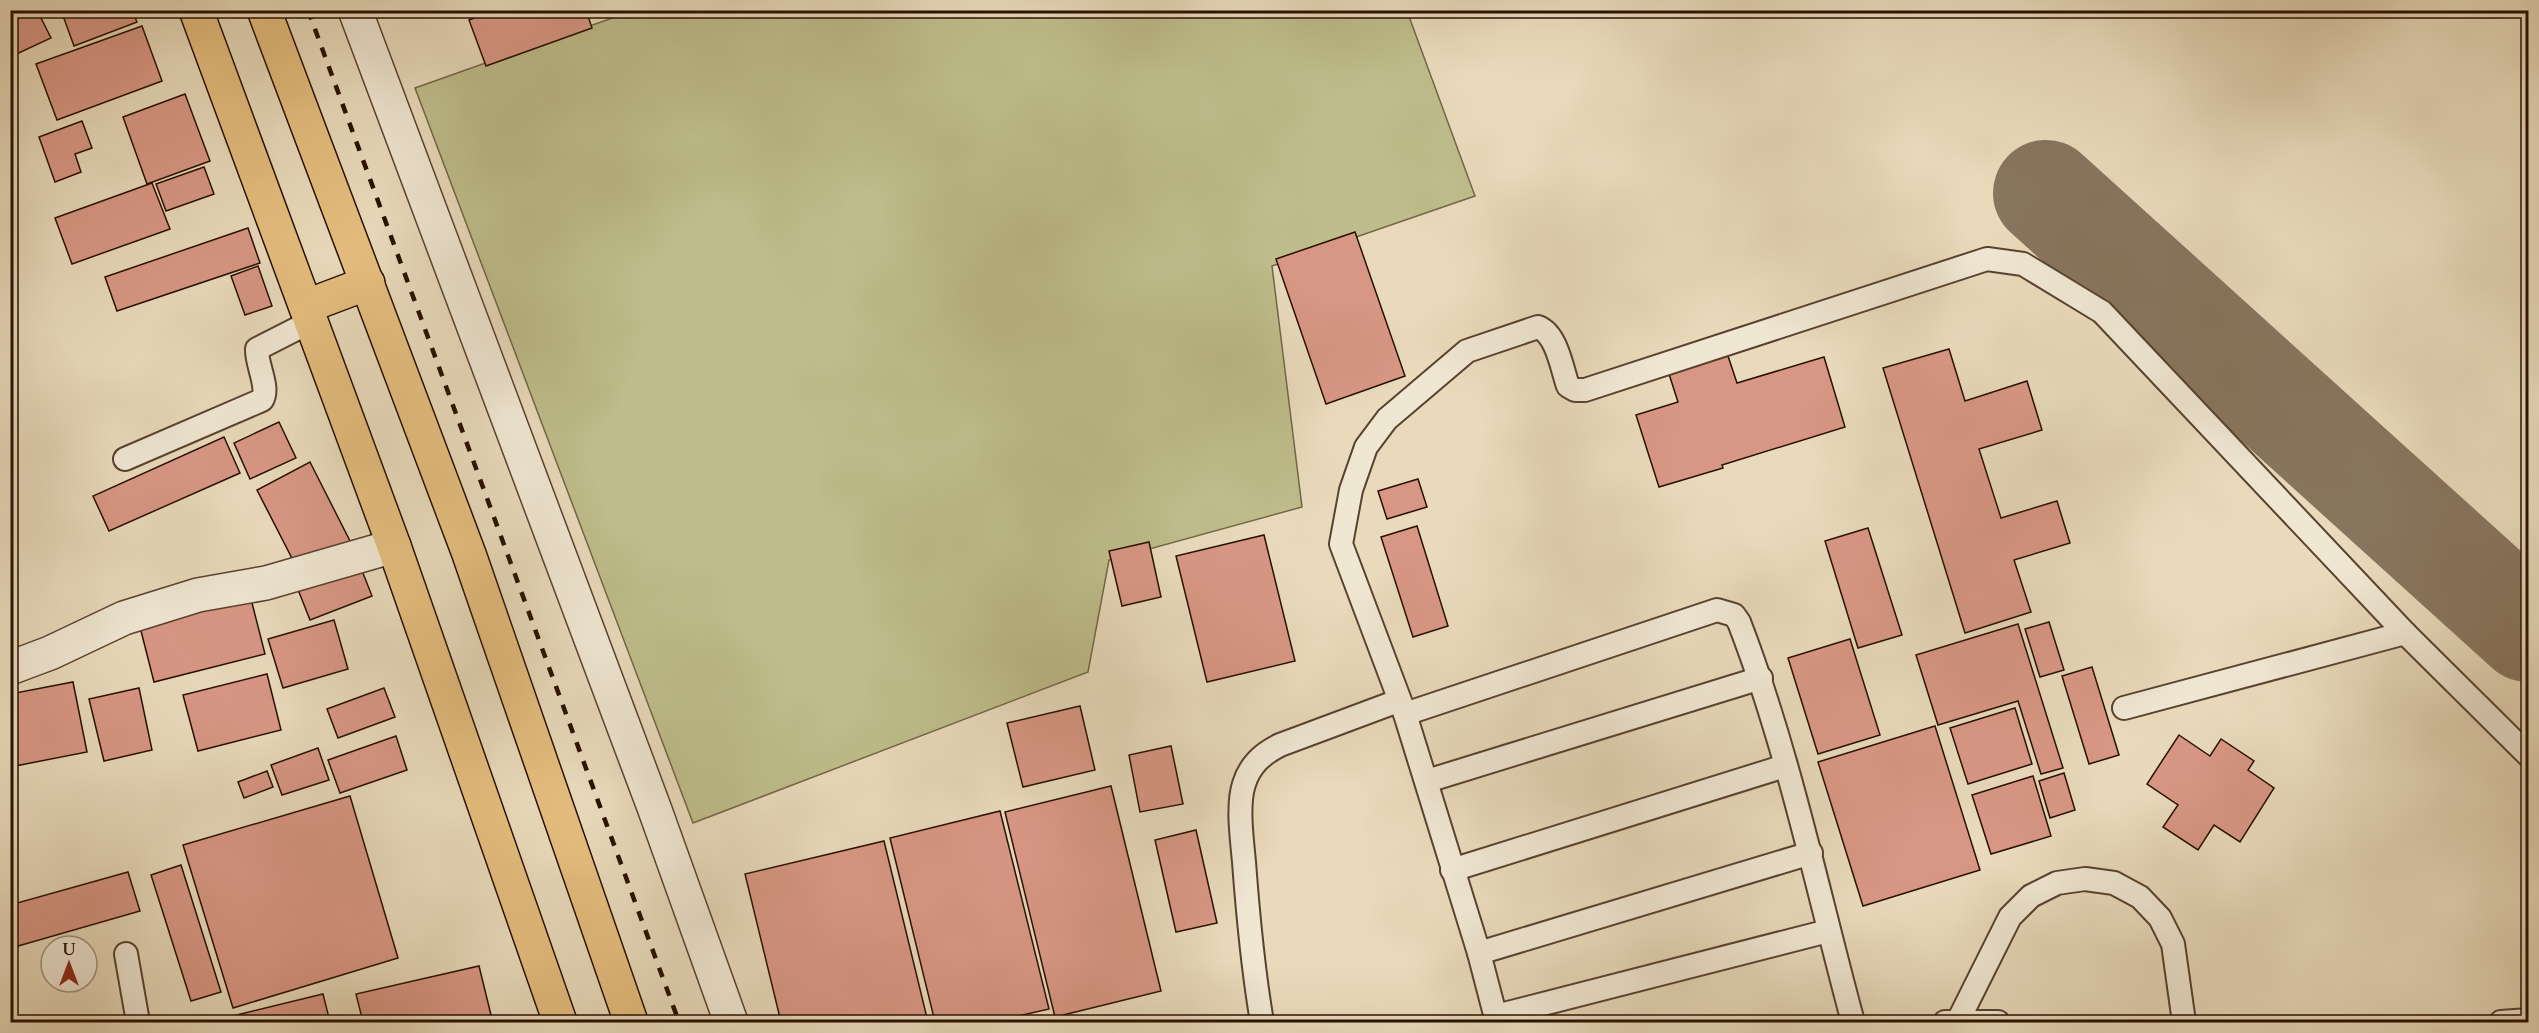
<svg xmlns="http://www.w3.org/2000/svg" width="2539" height="1033" font-family="Cardo,serif">
<style>
.green{fill:#bebd8b;stroke:#736646;stroke-width:1.5}
.lines{fill:none;stroke-linecap:round;stroke-linejoin:round}
.taxiway{stroke:#88755e;stroke-width:106}
.building{fill:#d89785;stroke:#281000;stroke-width:1.5}
.service-casing{stroke:#58422f;stroke-width:26}
.minor-casing{stroke:#58422f;stroke-width:36}
.trunk-casing{stroke:#281000;stroke-width:36}
.service{stroke:#f0e7d3;stroke-width:22}
.minor{stroke:#f0e7d3;stroke-width:33}
.trunk{stroke:#e4bd7e;stroke-width:33}
.rail{stroke:#281000;stroke-width:4.5;stroke-dasharray:10 10;stroke-linecap:butt}
</style>
<rect width="100%" height="100%" fill="#e8dabb"/>
<filter id="stains"><feTurbulence type="fractalNoise" baseFrequency=".00333" numOctaves="4"/><feColorMatrix values="0 0 0 0 .2 0 0 0 0 .09 0 0 0 0 .02 0 0 0 .5 -.17"/></filter>
<radialGradient id="worn" r=".72"><stop offset=".6" stop-color="#630" stop-opacity="0"/><stop offset="1" stop-color="#630" stop-opacity=".3"/></radialGradient>
<polygon class="green" points="632,11 1407,11 1475,196 1272,266 1302,507 1109,560 1088,672 693,823 415,88"/>
<g class="lines">
<polyline class="taxiway" points="2046,193 2528,629"/>
</g>
<g class="building">
<polygon points="10,10 37,10 51,38 10,57"/>
<polygon points="69,10 132,10 137,22 74,46 62,13"/>
<polygon points="495,10 586,10 592,28 486,66 469,20"/>
<polygon points="142,26 162,81 57,120 36,64"/>
<polygon points="185,94 210,161 147,184 123,117"/>
<polygon points="82,121 92,148 75,154 81,172 55,182 39,137"/>
<polygon points="204,167 214,194 166,211 156,184"/>
<polygon points="152,183 170,229 72,264 55,218"/>
<polygon points="248,228 260,263 117,311 105,277"/>
<polygon points="1355,232 1405,376 1326,404 1276,259"/>
<polygon points="258,266 272,306 245,315 231,276"/>
<polygon points="1949,349 1965,401 2027,381 2042,430 1979,449 2001,518 2057,501 2070,543 2014,560 2031,612 1965,633 1883,368"/>
<polygon points="1728,356 1737,383 1824,357 1845,427 1722,465 1723,468 1659,487 1636,415 1678,402 1669,374"/>
<polygon points="279,422 296,458 250,479 234,443"/>
<polygon points="224,437 240,473 109,531 93,496"/>
<polygon points="310,462 351,543 298,570 257,490"/>
<polygon points="1418,479 1427,507 1387,519 1378,491"/>
<polygon points="1417,526 1448,626 1413,637 1381,537"/>
<polygon points="1868,528 1902,635 1858,648 1825,541"/>
<polygon points="1264,535 1295,661 1207,682 1176,556"/>
<polygon points="1149,542 1161,597 1122,606 1109,551"/>
<polygon points="359,563 372,596 310,620 297,587"/>
<polygon points="251,599 265,654 154,682 140,627"/>
<polygon points="334,620 348,669 283,688 268,639"/>
<polygon points="2049,622 2064,670 2040,677 2025,629"/>
<polygon points="2018,624 2063,768 2041,774 2018,701 1938,725 1916,655"/>
<polygon points="1850,639 1880,735 1818,754 1788,658"/>
<polygon points="2092,667 2119,755 2089,764 2062,676"/>
<polygon points="267,674 281,730 198,751 183,695"/>
<polygon points="73,682 87,752 10,767 10,694"/>
<polygon points="139,688 152,750 104,761 89,699"/>
<polygon points="384,688 395,717 338,738 327,709"/>
<polygon points="1080,706 1095,770 1023,787 1007,723"/>
<polygon points="2015,708 2032,764 1968,784 1950,728"/>
<polygon points="1935,726 1980,870 1863,906 1818,762"/>
<polygon points="2179,735 2210,756 2221,739 2254,761 2248,770 2274,788 2240,842 2214,825 2198,850 2163,827 2178,805 2147,784"/>
<polygon points="396,736 407,770 340,793 328,760"/>
<polygon points="1171,746 1183,804 1140,812 1129,755"/>
<polygon points="318,748 329,780 282,795 271,765"/>
<polygon points="267,771 273,787 244,798 238,782"/>
<polygon points="2064,773 2075,810 2050,818 2039,781"/>
<polygon points="2033,776 2051,836 1991,854 1972,795"/>
<polygon points="1111,786 1161,991 1055,1017 1005,812"/>
<polygon points="350,796 398,958 233,1008 183,845"/>
<polygon points="1000,811 1049,1009 992,1022 935,1022 890,838"/>
<polygon points="1196,830 1217,923 1176,932 1155,840"/>
<polygon points="884,841 928,1022 781,1022 745,874"/>
<polygon points="181,865 221,992 191,1001 151,875"/>
<polygon points="128,872 140,911 18,946 10,919 10,905"/>
<polygon points="479,966 491,1015 457,1022 363,1022 356,994"/>
<polygon points="323,994 330,1022 208,1022"/>
</g>
<g class="lines">
<defs>
<g id="service">
<path d="M 125,459 L 262,400 C 270,388 256,364 257,349 L 312,321"/>
<polyline points="2124,708 2405,633"/>
<path d="M 1405,714 L 1717,610 L 1734,615 L 1739,622 C 1789,752 1817,889 1853,1022"/>
<polyline points="1427,781 1761,678"/>
<polyline points="1452,870 1785,766"/>
<polyline points="1479,953 1811,853"/>
<polyline points="126,954 138,1022"/>
<polyline points="1496,1016 1828,931"/>
<polyline points="1958,1021 2010,917 2031,896 2057,883 2085,879 2114,883 2140,897 2160,918 2173,944 2184,1022"/>
<path d="M 1262,1022 C 1253,969 1248,916 1244,862 C 1242,840 1237,805 1244,784 C 1250,765 1262,754 1280,745 L 1398,701"/>
<path d="M 1497,1022 L 1479,953 L 1405,714 L 1341,544 L 1351,490 L 1366,447 L 1387,419 L 1467,351 L 1538,327 C 1557,334 1562,369 1568,386 L 1575,390 L 1585,390 L 1987,259 L 2023,264 L 2102,312 L 2405,633 L 2528,755"/>
<polyline points="1945,1022 1998,1022"/>
<polyline points="2501,1022 2528,1020"/>
</g>
<g id="minor">
<polyline points="355,10 655,810 731,1022"/>
<polyline points="10,668 50,653 124,618 198,595 266,583 394,546"/>
</g>
<g id="trunk">
<polyline points="196,10 394,546 560,1022"/>
<polyline points="264,10 469,554 631,1022"/>
<polyline points="307,306 368,283"/>
</g>
</defs>
<use href="#service" class="service-casing"/>
<use href="#minor" class="minor-casing"/>
<use href="#trunk" class="trunk-casing"/>
<use href="#service" class="service"/>
<use href="#minor" class="minor"/>
<use href="#trunk" class="trunk"/>
<polyline class="rail" points="308,10 679,1022"/>
</g>
<rect width="2539" height="1033" fill="none" stroke="#e8dabb" stroke-width="36"/>
<rect x="12" y="12" width="2515" height="1009" fill="none" stroke="#281000" stroke-width="3"/>
<rect x="18" y="18" width="2503" height="997" fill="none" stroke="#281000" stroke-width="1.5"/>
<g transform="translate(69 964)"><circle r="28" fill="#f0e7d3" stroke="#a0917f" stroke-width="1.5"/>
<path d="M0-4.5L10 22L0 15L-10 22Z" fill="#8f2418"/>
<text y="-9" font-size="16" font-weight="bold" text-anchor="middle" fill="#281000">U</text>
</g>
<rect width="100%" height="100%" filter="url(#stains)"/>
<rect width="100%" height="100%" fill="url(#worn)"/>
</svg>
